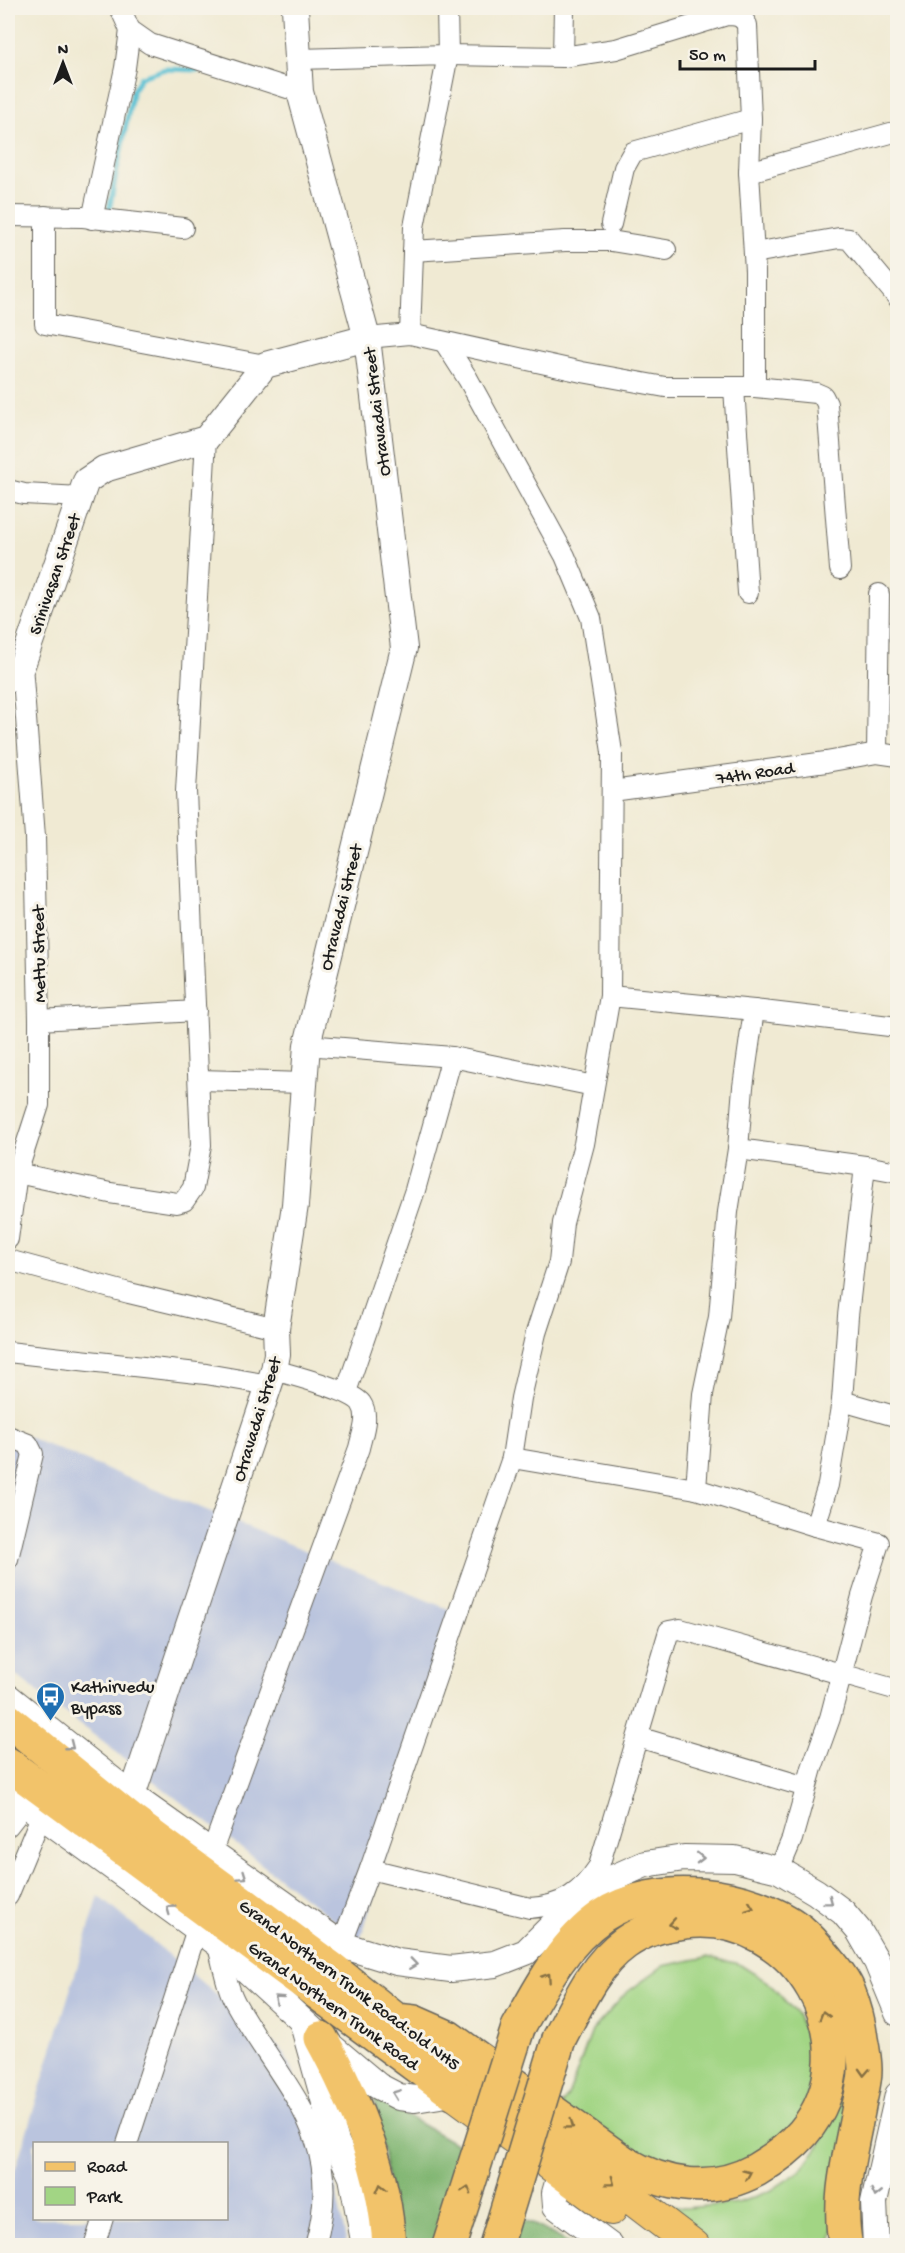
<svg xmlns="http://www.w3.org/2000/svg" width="905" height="2253" font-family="'Gochi Hand',sans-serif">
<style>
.industrial{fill:#bac4de;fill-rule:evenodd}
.green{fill:#a2d584;stroke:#5f7850;stroke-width:1.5}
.forest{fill:#81b672;stroke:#4e6947;stroke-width:1.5}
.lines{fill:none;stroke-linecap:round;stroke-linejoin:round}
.stream{stroke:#56c0d3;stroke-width:5}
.minor-casing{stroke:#66645c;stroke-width:22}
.tertiary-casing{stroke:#66645c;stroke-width:28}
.primary-casing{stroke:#66645c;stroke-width:34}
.trunk-casing{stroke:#66645c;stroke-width:36}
.minor{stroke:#fff;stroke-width:20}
.tertiary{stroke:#fff;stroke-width:26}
.primary{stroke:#f2c36a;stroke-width:32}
.trunk{stroke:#f2c36a;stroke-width:33}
.trunk-bridge-casing{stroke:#66645c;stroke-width:36;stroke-linecap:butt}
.trunk-bridge{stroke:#f2c36a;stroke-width:33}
.oneway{stroke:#999}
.oneway2{stroke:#877043}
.labels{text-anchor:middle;stroke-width:6;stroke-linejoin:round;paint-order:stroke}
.street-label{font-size:18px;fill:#1c1c1c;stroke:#f7f3e8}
.poi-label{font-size:18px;fill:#1c1c1c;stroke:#f7f3e8;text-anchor:start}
</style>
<rect width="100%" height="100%" fill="#f7f3e8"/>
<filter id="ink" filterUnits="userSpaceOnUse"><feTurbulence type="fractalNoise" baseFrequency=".0167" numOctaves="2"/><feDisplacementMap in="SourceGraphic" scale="12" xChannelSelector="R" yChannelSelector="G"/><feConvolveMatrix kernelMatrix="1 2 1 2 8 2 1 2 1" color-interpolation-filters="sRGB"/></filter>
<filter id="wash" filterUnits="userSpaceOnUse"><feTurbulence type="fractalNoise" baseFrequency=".008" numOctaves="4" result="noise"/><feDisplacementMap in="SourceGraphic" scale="24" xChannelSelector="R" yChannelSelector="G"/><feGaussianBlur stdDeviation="1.35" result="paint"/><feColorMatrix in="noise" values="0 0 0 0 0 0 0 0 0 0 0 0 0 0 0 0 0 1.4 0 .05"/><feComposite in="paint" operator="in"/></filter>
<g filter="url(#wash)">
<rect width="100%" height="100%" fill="#f0ead3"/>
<g class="industrial">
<polygon points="8,1429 463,1615 360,1940 8,1669"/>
<path d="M 99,1896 L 283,2051 L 328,2152 L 347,2245 L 8,2246 L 8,2193 ZM 34,2144 L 226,2144 L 226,2218 L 34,2218 Z"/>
</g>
<g class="green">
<polygon points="707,1957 739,1964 769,1983 797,2014 808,2041 812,2071 807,2099 795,2128 734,2170 648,2170 559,2108 568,2096 592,2031 626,1993 663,1966"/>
<polygon points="840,2100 854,2100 831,2245 706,2245 652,2203 685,2208 738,2203 770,2191 800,2171 820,2145"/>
</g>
<g class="forest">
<polygon points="374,2097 468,2151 434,2245 399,2245"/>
<polygon points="521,2218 573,2245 513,2246"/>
</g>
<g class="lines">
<polyline class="stream" points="109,210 133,90 141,77 165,69 198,70"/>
</g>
</g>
<g filter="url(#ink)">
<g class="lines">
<defs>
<g id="minor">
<polyline points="120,8 130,30 150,44 300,92"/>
<path d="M 447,8 L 448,55 L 563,57 L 616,49 L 727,15 C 737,15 742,16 747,25 L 751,119"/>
<polyline points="563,57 564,8"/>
<polyline points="298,59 448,55 414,227 410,334"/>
<polyline points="749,172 898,131"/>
<polyline points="8,216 83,217 183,228"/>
<polyline points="45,216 45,324 265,365"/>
<polyline points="92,219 125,68 130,30"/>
<polyline points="413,251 565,241 611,241 666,250"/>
<polyline points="754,253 839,238 849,239 898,298"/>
<polyline points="367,338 410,334 582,372 665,387 755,387 755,271 749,172 751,119 633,152 624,168 611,224"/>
<polyline points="445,343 468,379 565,556 591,618 612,752 610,996"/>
<polyline points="755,387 816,393 823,396 827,404 840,569"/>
<polyline points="734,388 748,593"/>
<polyline points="8,490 24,494 81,497"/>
<polyline points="877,753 879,594"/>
<polyline points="612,791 826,762 877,753 898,756"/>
<polyline points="754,1010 898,1027"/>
<polyline points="39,1020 196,1011"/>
<polyline points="307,1045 452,1057 594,1086"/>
<polyline points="199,1080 304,1083"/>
<polyline points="738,1149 865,1166 848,1316 842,1401 828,1485 815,1526"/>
<polyline points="865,1166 898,1172"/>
<polyline points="17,1173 110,1193 177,1203 184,1201 193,1188 201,1145 186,791 206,439"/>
<polyline points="8,1239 17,1173 39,1105 39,1020 35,837 22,665"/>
<polyline points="8,1260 129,1293 276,1328"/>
<polyline points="8,1352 206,1374 269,1385"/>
<polyline points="346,1392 415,1190 452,1057"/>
<polyline points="842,1401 898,1417"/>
<polyline points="8,1436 28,1444 33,1454 8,1559"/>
<polyline points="512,1458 696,1489"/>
<polyline points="638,1737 806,1787"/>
<polyline points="8,1826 26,1803"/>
<path d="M 211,1854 L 359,1448 C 362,1434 370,1416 361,1403 C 351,1390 291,1375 274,1370"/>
<path d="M 370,1869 L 530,1908 C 563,1906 581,1893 599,1866 L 669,1631 L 680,1629 L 898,1690"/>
<polyline points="8,1896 42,1814"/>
<path d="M 217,1943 C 223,1963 226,1987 236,2004 C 284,2089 347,2138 315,2246"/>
<polyline points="337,1956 370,1869 512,1458 521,1398 536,1333 559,1262 563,1223 584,1144 610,996 754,1010 743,1087 738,1149 728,1212 719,1317 703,1394 696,1489 815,1526 879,1543 862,1596 830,1718 812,1768 792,1839 779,1870"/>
<polyline points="127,2144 197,1929"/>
<polyline points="94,2246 103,2218"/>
</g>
<g id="tertiary">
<polyline points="8,680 22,665 86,481 104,469 206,439 265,365 367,338"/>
<polyline points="8,1697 132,1796 342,1945 397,1962 451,1969 495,1964 526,1952 566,1912 611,1879 645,1864 684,1858 735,1859 779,1870 816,1892 843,1912 859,1931 877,1962 898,2013"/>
<polyline points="8,1791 217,1943 321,2038 378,2086 399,2097 415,2099 453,2093"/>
<polyline points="132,1796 274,1370 277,1354 276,1328 295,1205 307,1045 404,648 367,338 300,92 295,8"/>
<polyline points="303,2024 336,2142 352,2177 365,2246"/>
<polyline points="561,2172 555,2193 556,2206 610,2246"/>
<polyline points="876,2246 874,2202 898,2095"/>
</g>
<g id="primary">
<polyline points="402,2024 694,2246"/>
<polyline points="453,2093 611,2209"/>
</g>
<g id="trunk">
<path d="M 8,1720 L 133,1822 L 331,1968 L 396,2020 L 414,2022 L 448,2037 L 623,2162 C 665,2187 712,2194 756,2170 C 773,2160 790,2148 803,2133 C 876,2045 797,1908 685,1922 C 663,1924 643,1930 625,1943 C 593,1966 577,2005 559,2039"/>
<polyline points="8,1764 453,2093"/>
<path d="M 518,2028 C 540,1988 563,1943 602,1916 C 656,1880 750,1892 800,1930 C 813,1941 842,1975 848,1990 C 854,2005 859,2023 861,2039 C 863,2049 865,2060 865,2070 C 865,2082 861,2095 859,2106 C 851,2151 836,2200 846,2246"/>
<path d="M 321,2038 C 356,2102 385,2172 389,2246"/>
</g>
</defs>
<use href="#minor" class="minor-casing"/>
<use href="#tertiary" class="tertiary-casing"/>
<use href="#primary" class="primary-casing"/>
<use href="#trunk" class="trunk-casing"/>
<use href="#minor" class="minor"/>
<use href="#tertiary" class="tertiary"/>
<use href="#primary" class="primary"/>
<use href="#trunk" class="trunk"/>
<defs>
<g id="trunk-bridge">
<polyline points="449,2246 518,2028"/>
<polyline points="496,2246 559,2039"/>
</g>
</defs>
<use href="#trunk-bridge" class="trunk-bridge-casing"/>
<use href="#trunk-bridge" class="trunk-bridge"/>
</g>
<defs><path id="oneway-chevron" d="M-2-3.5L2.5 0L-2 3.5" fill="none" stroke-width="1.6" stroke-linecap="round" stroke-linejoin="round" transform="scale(1.5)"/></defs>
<g class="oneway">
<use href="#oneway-chevron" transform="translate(70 1746) rotate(38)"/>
<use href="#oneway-chevron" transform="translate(700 1858) rotate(1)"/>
<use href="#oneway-chevron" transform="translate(243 1876) rotate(35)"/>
<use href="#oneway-chevron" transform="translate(829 1901) rotate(37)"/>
<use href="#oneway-chevron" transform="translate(170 1909) rotate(-144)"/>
<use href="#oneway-chevron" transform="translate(413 1964) rotate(8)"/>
<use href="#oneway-chevron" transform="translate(278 1999) rotate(-138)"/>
<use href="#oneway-chevron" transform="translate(396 2094) rotate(-159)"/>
<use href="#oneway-chevron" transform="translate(876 2193) rotate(103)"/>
</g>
<g class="oneway2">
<use href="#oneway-chevron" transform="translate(750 1907) rotate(20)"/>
<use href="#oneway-chevron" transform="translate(673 1924) rotate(170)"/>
<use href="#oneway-chevron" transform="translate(547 1977) rotate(-56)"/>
<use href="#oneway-chevron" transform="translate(824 2015) rotate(-106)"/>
<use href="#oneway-chevron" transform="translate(864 2072) rotate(93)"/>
<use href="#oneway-chevron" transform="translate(570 2125) rotate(36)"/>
<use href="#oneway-chevron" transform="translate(747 2174) rotate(-23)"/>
<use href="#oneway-chevron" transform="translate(611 2182) rotate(37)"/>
<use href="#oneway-chevron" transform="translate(381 2188) rotate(-104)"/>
<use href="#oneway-chevron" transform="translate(467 2190) rotate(-73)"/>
</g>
</g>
<defs>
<symbol id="bus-pin" viewBox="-11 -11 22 30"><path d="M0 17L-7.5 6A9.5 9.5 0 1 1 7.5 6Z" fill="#1f6fb2" stroke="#f7f3e8"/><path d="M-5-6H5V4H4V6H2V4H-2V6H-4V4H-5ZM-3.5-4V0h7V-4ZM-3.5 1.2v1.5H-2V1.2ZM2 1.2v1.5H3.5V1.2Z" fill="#fff"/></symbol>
</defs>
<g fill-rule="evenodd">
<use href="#bus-pin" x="34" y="1680" width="33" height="45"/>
</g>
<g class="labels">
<g class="street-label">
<text transform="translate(376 412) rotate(-97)" y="6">Otravadai Street</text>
<text transform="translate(54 574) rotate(-71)" y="6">Srinivasan Street</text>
<text transform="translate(755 772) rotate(-8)" y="6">74th Road</text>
<text transform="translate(340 907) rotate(-76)" y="6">Otravadai Street</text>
<text transform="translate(38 954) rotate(-91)" y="6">Mettu Street</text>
<text transform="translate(256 1419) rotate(-73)" y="6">Otravadai Street</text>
<text transform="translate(350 1984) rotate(37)" y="6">Grand Northern Trunk Road:old NH5</text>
<text transform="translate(334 2005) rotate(36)" y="6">Grand Northern Trunk Road</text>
</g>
<g class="poi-label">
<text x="71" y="1692">Kathirvedu<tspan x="71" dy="21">Bypass</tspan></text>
</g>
</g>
<rect width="905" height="2253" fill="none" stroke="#f7f3e8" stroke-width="30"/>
<rect x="33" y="2142" width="195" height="78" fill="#f7f3e8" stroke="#9f9d96" stroke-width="1.5"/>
<rect x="45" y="2162" width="30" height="9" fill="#f2c36a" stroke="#9f9d96" stroke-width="1.5"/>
<text x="87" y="2172" font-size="18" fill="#1c1c1c">Road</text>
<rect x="45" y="2187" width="30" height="18" fill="#a2d584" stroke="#9f9d96" stroke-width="1.5"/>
<text x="87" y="2202" font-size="18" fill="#1c1c1c">Park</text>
<g transform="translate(63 63)" stroke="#f7f3e8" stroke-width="4.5" paint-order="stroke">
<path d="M0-4.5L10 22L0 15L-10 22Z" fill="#1c1c1c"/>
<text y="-9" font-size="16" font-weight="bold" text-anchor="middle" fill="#1c1c1c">N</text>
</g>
<path d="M680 60v9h135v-9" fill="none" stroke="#1c1c1c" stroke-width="3"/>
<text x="689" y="60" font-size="18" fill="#1c1c1c" stroke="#f7f3e8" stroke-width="4.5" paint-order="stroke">50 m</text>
</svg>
